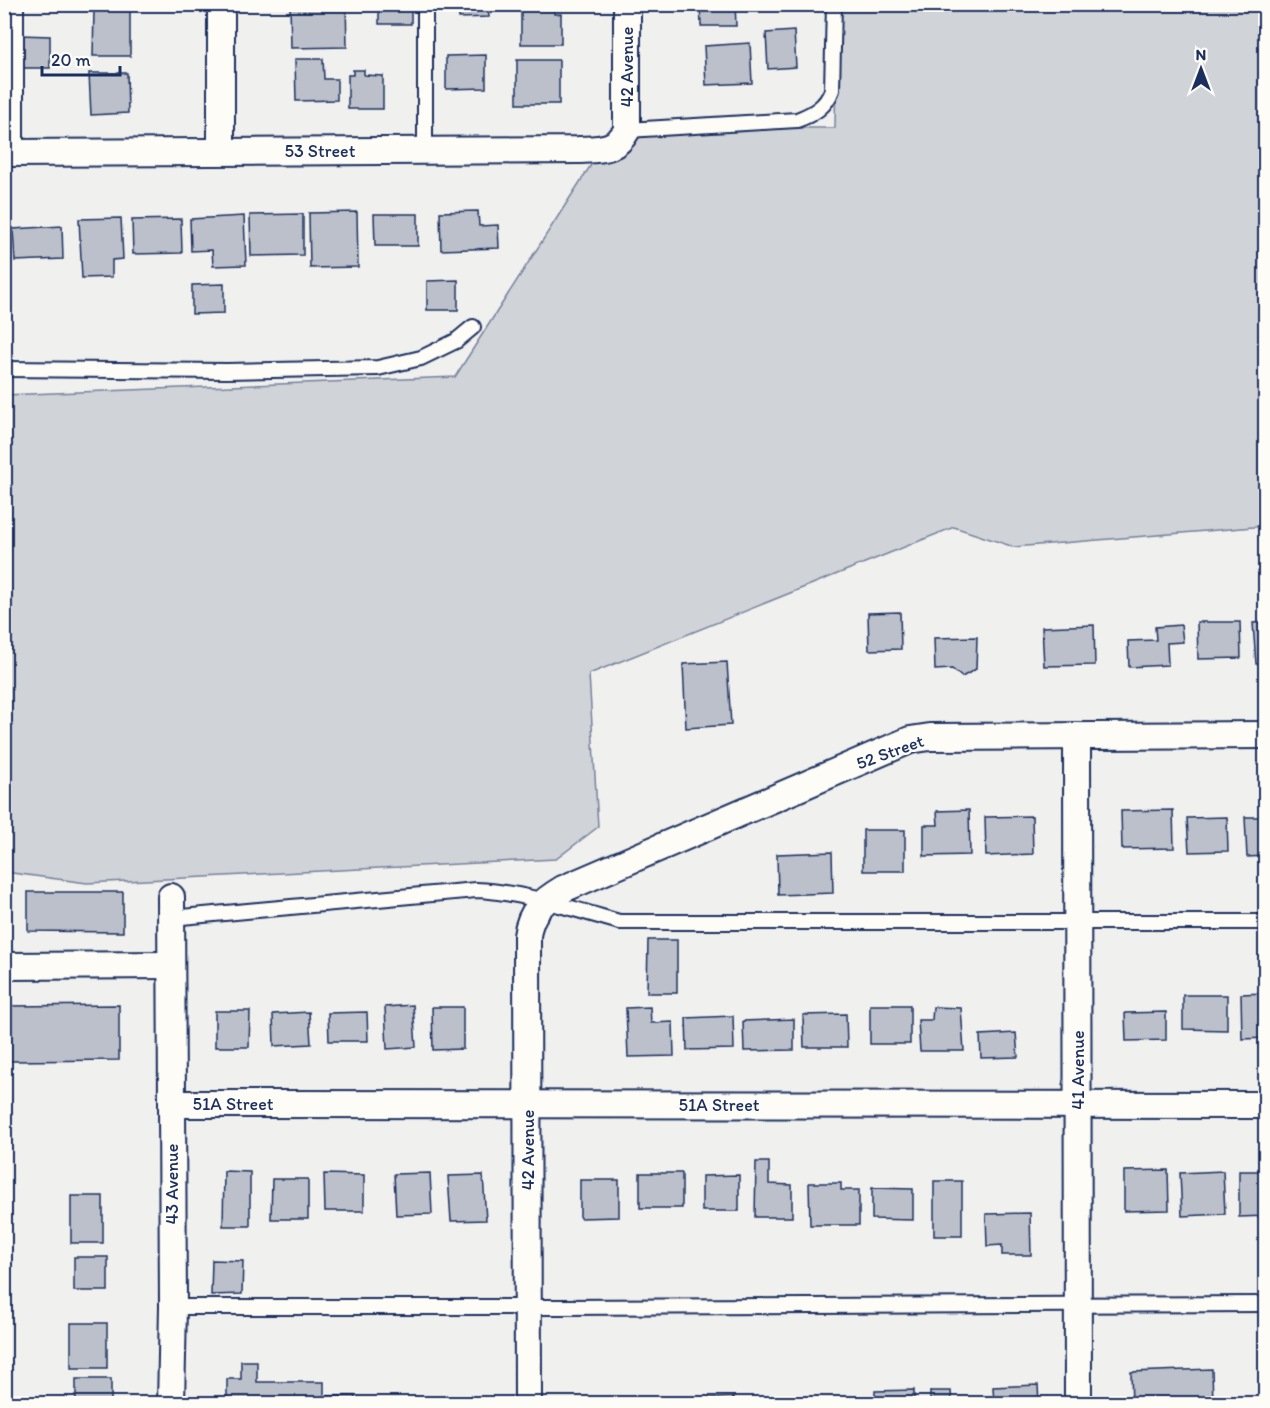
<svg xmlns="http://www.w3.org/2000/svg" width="1270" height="1408" font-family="Itim,sans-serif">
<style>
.green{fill:#d0d3d8;stroke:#76819b;stroke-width:1.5}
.building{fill:#bbc0ca;stroke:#1b2f5e;stroke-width:1.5}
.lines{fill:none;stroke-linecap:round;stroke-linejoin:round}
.service-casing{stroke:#1b2f5e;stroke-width:18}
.minor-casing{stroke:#1b2f5e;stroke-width:30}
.service{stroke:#fdfcf7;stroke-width:14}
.minor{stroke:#fdfcf7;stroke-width:26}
.labels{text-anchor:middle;stroke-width:5;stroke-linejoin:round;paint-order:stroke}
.street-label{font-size:18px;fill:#1b2f5e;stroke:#fdfcf7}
</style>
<rect width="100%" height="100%" fill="#f0f0ee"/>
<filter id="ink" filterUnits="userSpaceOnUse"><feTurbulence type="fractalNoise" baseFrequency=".0167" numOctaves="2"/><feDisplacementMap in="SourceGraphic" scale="12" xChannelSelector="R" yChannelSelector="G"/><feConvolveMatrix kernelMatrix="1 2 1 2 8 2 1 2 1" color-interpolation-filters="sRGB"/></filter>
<g filter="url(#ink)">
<polygon class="green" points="837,5 1265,5 1265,526 1014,547 954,527 589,674 598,827 556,859 87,883 5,872 4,395 455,377 596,157 625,128 835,128"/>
<g class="building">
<polygon points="290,4 346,4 347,47 291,48"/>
<rect x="379" y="4" width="32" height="20"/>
<polygon points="458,4 488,4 489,17 459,18"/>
<polygon points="521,4 554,4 554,14 561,14 561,44 521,44"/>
<polygon points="700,4 735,4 736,26 701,26"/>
<polygon points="94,10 130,11 130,56 93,56"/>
<polygon points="794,31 796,67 768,69 766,33"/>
<polygon points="19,35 50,36 50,68 19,68"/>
<polygon points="750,43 752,83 706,85 704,46"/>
<polygon points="486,55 486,88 446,89 446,56"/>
<polygon points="295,59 323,59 324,79 337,79 337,100 296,101"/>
<rect x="517" y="60" width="42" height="44"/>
<polygon points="353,70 364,70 364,75 383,76 383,109 348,109 348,75 353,75"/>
<polygon points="89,73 127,73 128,113 91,115"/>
<polygon points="478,211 479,226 498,225 499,248 441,250 440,212"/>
<polygon points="357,212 358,267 310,268 309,213"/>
<polygon points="303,214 303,255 251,256 250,215"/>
<polygon points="374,214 418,214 418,246 375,246"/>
<polygon points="244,216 246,265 213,266 212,250 191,251 190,219"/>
<polygon points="121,218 123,259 112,260 112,277 82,278 79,219"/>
<polygon points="181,219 182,253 133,254 132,220"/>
<polygon points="62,226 63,259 15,261 13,229"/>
<polygon points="458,280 458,310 427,310 427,281"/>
<polygon points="224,284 224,313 192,314 192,285"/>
<polygon points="900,612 901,649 869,650 868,613"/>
<polygon points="1197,622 1240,622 1241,658 1198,659"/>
<polygon points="1266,622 1266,663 1256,664 1253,623"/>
<polygon points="1094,625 1095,665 1044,666 1042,627"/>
<polygon points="1181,625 1183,642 1167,643 1168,665 1129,667 1128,641 1156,640 1155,627"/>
<polygon points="977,637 976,669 962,677 952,669 935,670 934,638"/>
<polygon points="727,662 731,725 686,728 683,664"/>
<polygon points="969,810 970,855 924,856 924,825 938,825 937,811"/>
<polygon points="1173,810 1174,848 1122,849 1121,811"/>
<polygon points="1032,816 1033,854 986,856 985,817"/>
<polygon points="1227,817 1228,851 1189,852 1187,818"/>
<polygon points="1245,817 1266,817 1266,856 1247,857"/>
<rect x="863" y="830" width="42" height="41"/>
<polygon points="832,852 833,893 778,895 777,854"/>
<polygon points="28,892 123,892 123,932 28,931"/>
<polygon points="648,940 677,940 677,993 647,993"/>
<polygon points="1266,993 1266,1038 1242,1039 1241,994"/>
<polygon points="1183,995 1227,995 1227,1030 1183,1029"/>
<polygon points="119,1005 119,1060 9,1061 9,1006"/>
<polygon points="413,1005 416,1047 387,1049 385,1007"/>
<rect x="870" y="1005" width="40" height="39"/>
<polygon points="432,1007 463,1007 463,1049 433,1050"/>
<polygon points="650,1007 651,1023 673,1022 674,1056 628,1057 626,1008"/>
<polygon points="933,1007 961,1008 964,1051 920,1051 918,1020 932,1020"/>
<polygon points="215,1011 250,1011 249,1047 215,1047"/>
<polygon points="309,1012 311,1044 274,1046 273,1014"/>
<polygon points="367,1012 368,1041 329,1041 328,1013"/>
<polygon points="1166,1012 1166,1040 1126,1041 1125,1013"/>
<polygon points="846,1014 847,1047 804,1047 803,1015"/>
<polygon points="733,1016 734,1049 687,1050 686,1018"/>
<polygon points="794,1019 794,1050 744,1051 743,1021"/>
<polygon points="1016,1033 1018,1057 981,1058 980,1035"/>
<polygon points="756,1162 769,1162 769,1184 792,1185 792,1217 755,1217"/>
<polygon points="1168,1170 1169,1210 1124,1211 1124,1171"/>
<polygon points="224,1171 250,1172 250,1226 223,1226"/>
<polygon points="1223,1171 1225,1214 1182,1216 1180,1173"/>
<polygon points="1239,1171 1266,1171 1266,1216 1239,1217"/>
<polygon points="430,1173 432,1214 396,1215 394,1174"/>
<rect x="640" y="1173" width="42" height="35"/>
<polygon points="324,1174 364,1175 364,1211 325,1211"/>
<polygon points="483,1175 486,1220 451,1221 448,1176"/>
<polygon points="739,1175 739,1211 702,1211 702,1176"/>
<polygon points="272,1179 308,1179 308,1219 271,1219"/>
<polygon points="580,1180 619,1180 619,1217 580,1218"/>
<rect x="934" y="1181" width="28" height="55"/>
<polygon points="809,1183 841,1183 841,1190 859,1190 859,1225 810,1225"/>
<polygon points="872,1188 913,1189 913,1220 872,1219"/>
<rect x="71" y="1196" width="32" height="47"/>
<polygon points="1030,1213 1031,1255 1002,1255 1002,1245 987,1246 986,1214"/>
<rect x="74" y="1257" width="34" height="34"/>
<polygon points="212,1260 243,1261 242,1294 211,1295"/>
<rect x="71" y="1323" width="36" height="45"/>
<polygon points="241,1361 257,1361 257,1382 324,1382 324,1396 355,1396 355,1404 227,1404 227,1379 241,1379"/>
<polygon points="1212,1369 1213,1404 1132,1404 1131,1372"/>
<rect x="76" y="1379" width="35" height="25"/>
<polygon points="1038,1385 1039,1404 994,1404 993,1387"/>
<polygon points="914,1390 914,1404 875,1404 875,1391"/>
<polygon points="930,1391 951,1391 952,1404 930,1404"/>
<polygon points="734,1397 734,1404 692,1404 691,1399"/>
<polygon points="466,1398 466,1404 446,1404 446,1399"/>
<polygon points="630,1398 680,1399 680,1404 630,1404"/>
<polygon points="797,1399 797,1404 748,1404 748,1400"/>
<polygon points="852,1399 852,1404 811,1404 811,1400"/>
</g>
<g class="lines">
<defs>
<g id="service">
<polyline points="16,4 16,153"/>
<path d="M 627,130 L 797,120 C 813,114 826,107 832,90 L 834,4"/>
<polyline points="425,151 425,4"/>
<polyline points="4,369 227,371 378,368 421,358 456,341 473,327"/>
<path d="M 171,918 L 476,890 C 523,892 574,909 619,922 L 1266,922"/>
<polyline points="173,1307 561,1307 1266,1304"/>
</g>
<g id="minor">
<polyline points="221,4 221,151"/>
<path d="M 4,153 L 578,150 C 599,149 616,151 627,130 L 627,4"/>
<polyline points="1077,736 1078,1404"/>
<polyline points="171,897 173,1307 171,1404"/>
<polyline points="4,966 171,965"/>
<polyline points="172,1104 1266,1105"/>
<path d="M 528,1404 L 527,936 C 530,911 543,901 563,889 L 910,740 L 930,737 L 1266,735"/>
</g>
</defs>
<use href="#service" class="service-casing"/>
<use href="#minor" class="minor-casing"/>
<use href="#service" class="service"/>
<use href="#minor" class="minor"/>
</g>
</g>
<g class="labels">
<g class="street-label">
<text transform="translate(627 67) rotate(-90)" y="6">42 Avenue</text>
<text x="320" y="157">53 Street</text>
<text transform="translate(890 752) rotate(-20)" y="6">52 Street</text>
<text transform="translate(1078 1070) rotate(-90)" y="6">41 Avenue</text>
<text x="233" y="1110">51A Street</text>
<text x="719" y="1111">51A Street</text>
<text transform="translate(528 1150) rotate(-90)" y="6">42 Avenue</text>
<text transform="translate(172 1184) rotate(-90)" y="6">43 Avenue</text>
</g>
</g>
<rect width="1270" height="1408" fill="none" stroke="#fdfcf7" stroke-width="24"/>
<rect x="12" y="12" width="1246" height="1384" fill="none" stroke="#1b2f5e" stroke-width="2" filter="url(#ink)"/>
<g transform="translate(1201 69)" stroke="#fdfcf7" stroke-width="4.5" paint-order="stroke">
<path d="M0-4.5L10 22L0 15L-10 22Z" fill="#1b2f5e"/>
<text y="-9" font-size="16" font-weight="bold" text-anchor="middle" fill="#1b2f5e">N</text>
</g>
<path d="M42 66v9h78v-9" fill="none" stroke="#1b2f5e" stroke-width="3"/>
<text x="51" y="66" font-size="18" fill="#1b2f5e" stroke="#fdfcf7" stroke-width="4.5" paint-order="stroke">20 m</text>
</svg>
